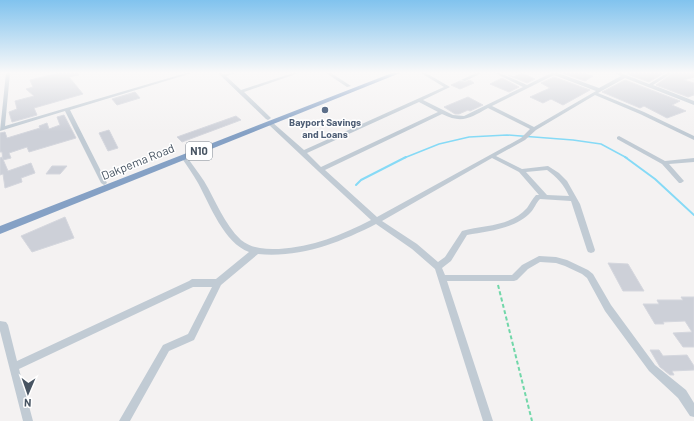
<svg xmlns="http://www.w3.org/2000/svg" width="694" height="421" font-family="Barlow,sans-serif">
<style>
.lines{fill:none;stroke-linecap:round;stroke-linejoin:round}
.stream-far1{stroke:#86daf6;stroke-width:1.5}
.stream{stroke:#86daf6;stroke-width:2}
.building{fill:#cdd0d8;stroke:#d5d7de}
.path{stroke:#71d7a9;stroke-width:2;stroke-dasharray:4 2.5;stroke-linecap:butt}
.minor{fill:#c1cbd4;fill-rule:evenodd}
.highway{fill:#85a1c5;fill-rule:evenodd}
.service-dot{fill:#5c6f8a;stroke:#fff;stroke-width:1.5}
.labels{text-anchor:middle;stroke-width:3;stroke-linejoin:round;paint-order:stroke}
.far-service-label{font-size:10px;font-weight:bold;fill:#4e5e75;stroke:#fff}
.shield{fill:#fff;stroke:#7e8791;stroke-width:1}
.shield-label{font-size:11px;font-weight:bold;fill:#475462}
.street-label{font-size:12px;fill:#475462;stroke:#fff}
</style>
<rect width="100%" height="100%" fill="#f4f2f2"/>
<g class="lines">
<polyline class="stream-far1" points="404,158 439,144 469,137 507,135 573,140 601,144 627,158"/>
<g class="stream">
<polyline points="625,157 655,179 694,215"/>
<polyline points="356,185 361,180 406,157"/>
</g>
</g>
<g class="building">
<polygon points="59,73 79,73 79,75 69,77 83,94 34,108 37,115 12,122 9,112 17,109 15,101 34,96 26,89 33,87 30,80"/>
<polygon points="522,73 535,79 527,83 508,75 513,77"/>
<polygon points="562,73 584,73 593,76 585,81"/>
<polygon points="629,73 664,73 649,82 627,74"/>
<polygon points="673,73 694,73 694,77 684,80 694,83 694,95 688,97 656,85"/>
<polygon points="554,77 590,90 563,105 551,99 543,103 530,97 550,88 541,83"/>
<polygon points="502,78 519,87 509,92 490,84"/>
<polygon points="470,80 474,83 460,89 451,85 460,81 465,82"/>
<polygon points="625,80 680,101 672,105 686,111 667,118 644,106 640,108 602,92"/>
<polygon points="135,92 140,98 117,105 112,99"/>
<polygon points="468,97 483,105 470,111 468,110 459,114 455,114 444,107"/>
<polygon points="64,115 76,138 29,152 27,147 9,153 11,158 3,160 2,152 0,152 0,133 5,132 7,138 40,128 39,126 47,123 49,129 60,125 57,117"/>
<polygon points="236,116 241,120 182,142 177,137"/>
<polygon points="109,130 118,148 108,151 99,133"/>
<polygon points="2,157 8,171 31,163 35,173 21,178 22,182 5,188 3,174 0,175 0,158"/>
<polygon points="52,166 67,166 60,174 46,174"/>
<polygon points="65,217 74,238 32,252 21,236"/>
<polygon points="608,263 628,264 644,291 623,291"/>
<polygon points="681,297 694,297 694,347 683,347 673,333 692,332 685,321 663,322 664,324 655,324 643,304 659,304 657,300 683,300"/>
<polygon points="650,350 659,350 663,356 687,355 694,366 694,370 672,371 674,375 670,375 660,367"/>
</g>
<g class="lines">
<polyline class="path" points="498,285 532,421"/>
<g class="minor">
<polygon points="6,73 10,73 5,126 186,73 192,73 70,110 107,183 104,185 101,183 65,111 0,131"/>
<polygon points="218,73 222,73 224,74 236,73 226,76 241,90 293,73 299,73 244,92 270,117 271,118 268,120 266,119"/>
<polygon points="326,73 331,73 351,86 347,87"/>
<path d="M 421,73 L 426,73 L 450,87 L 423,100 L 453,115 L 464,116 L 523,87 L 495,73 L 500,73 L 527,85 L 551,73 L 558,73 L 599,88 L 621,76 L 615,73 L 621,73 L 649,84 L 667,73 L 672,73 L 653,85 L 694,101 L 694,105 L 625,78 L 598,93 L 644,112 L 694,136 L 694,140 L 640,114 L 595,95 L 536,130 L 525,140 L 496,156 L 522,169 L 548,166 L 559,173 L 567,181 L 580,204 L 595,250 L 594,252 L 591,253 L 588,252 L 587,250 L 571,201 L 540,199 C 536,203 534,209 531,212 C 515,229 489,231 467,235 L 451,261 L 442,268 L 445,275 L 512,275 L 522,265 L 539,256 L 556,257 L 567,260 L 588,270 L 593,274 L 611,305 L 655,365 L 686,390 L 694,403 L 694,417 L 690,416 L 678,398 L 649,371 L 605,311 L 587,278 L 582,274 L 565,266 L 556,263 L 540,262 L 528,269 L 517,280 L 514,281 L 447,281 L 493,421 L 483,421 L 435,269 L 412,249 L 376,224 C 339,243 300,258 258,254 L 221,285 L 194,340 L 169,351 L 130,421 L 119,421 L 163,345 L 188,334 L 212,287 L 193,287 L 19,369 L 33,421 L 23,421 L 0,331 L 0,321 L 6,322 L 8,325 L 17,361 L 189,281 L 192,279 L 216,279 L 249,252 C 224,243 210,205 198,183 C 193,174 187,166 181,157 L 182,156 L 186,156 C 192,164 198,172 204,181 C 216,201 224,224 241,240 C 252,249 265,249 279,249 C 312,247 342,235 371,220 L 318,171 L 267,123 L 270,121 L 272,122 L 304,150 L 444,87 ZM 554,75 L 596,91 L 534,127 L 492,106 ZM 419,102 L 438,112 L 321,167 L 307,153 ZM 488,108 L 530,129 L 521,138 L 377,217 L 325,170 L 442,114 C 462,124 470,118 488,108 ZM 492,158 L 519,172 L 539,195 L 536,195 C 532,199 530,204 527,208 C 510,227 484,225 462,231 L 445,257 L 438,262 L 417,244 L 382,221 ZM 547,170 C 557,177 564,185 569,196 L 547,195 L 526,172 Z"/>
<polygon points="476,73 482,73 465,81 461,80"/>
<polygon points="619,136 665,161 694,158 694,162 669,164 684,181 681,183 679,183 662,164 617,139 617,137"/>
</g>
<polygon class="highway" points="392,73 400,73 0,234 0,226"/>
</g>
<linearGradient id="sky" x2="0" y2="1"><stop stop-color="#81c3ee"/><stop offset="0.55" stop-color="#faf9f9"/><stop offset="1" stop-color="#faf9f9" stop-opacity="0"/></linearGradient>
<rect width="694" height="132" fill="url(#sky)"/>
<circle class="service-dot" cx="325" cy="110" r="4"/>
<g class="labels">
<g class="far-service-label">
<text x="325" y="126">Bayport Savings<tspan x="325" dy="12">and Loans</tspan></text>
</g>
<rect class="shield" x="186" y="142" width="26" height="18" rx="3"/>
<g class="shield-label">
<text x="199" y="155">N10</text>
</g>
<g class="street-label">
<text transform="translate(138 162) rotate(-22)" y="4">Dakpema Road</text>
</g>
</g>
<g transform="translate(28 393) rotate(182)" stroke="#ffffff" stroke-width="3" paint-order="stroke">
<path d="M0-3L7 15L0 10L-7 15Z" fill="#475462"/>
<text y="-6" font-size="11" font-weight="bold" text-anchor="middle" fill="#475462">N</text>
</g>
</svg>
